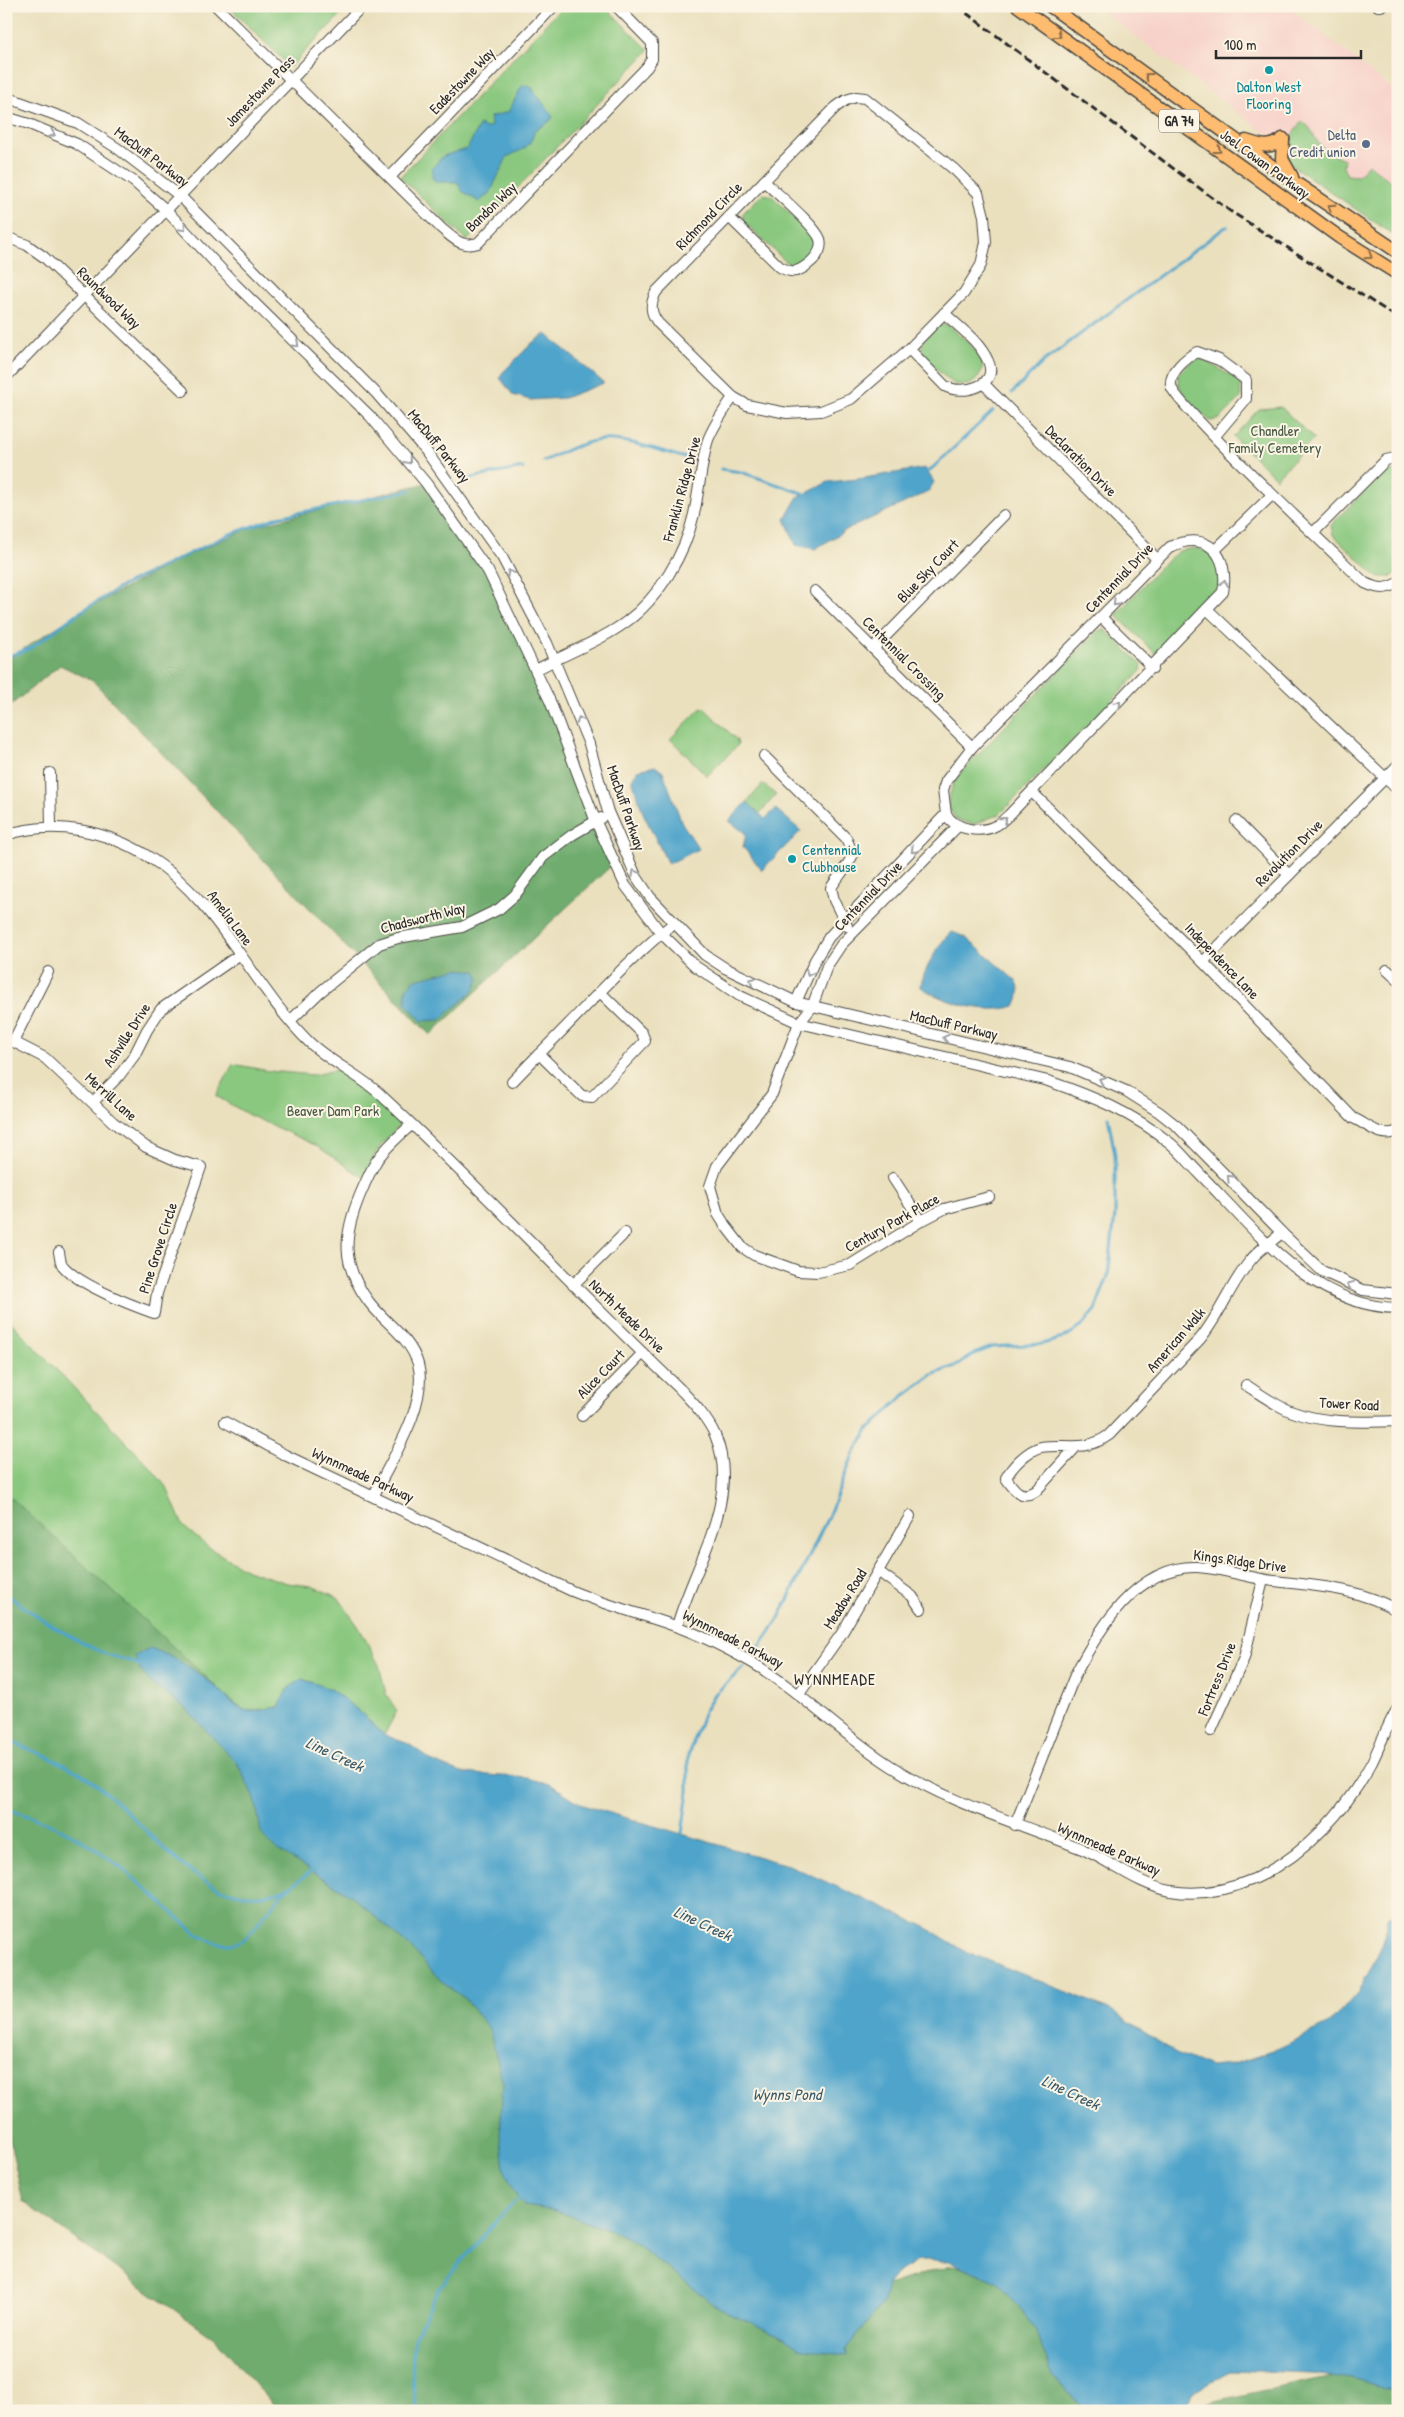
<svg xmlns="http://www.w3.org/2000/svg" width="1404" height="2417" font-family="'Patrick Hand',sans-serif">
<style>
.built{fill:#f7d1c9}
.green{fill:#8ac87f;stroke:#5a7a55}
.forest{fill:#6fac6e;stroke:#4d6c4c}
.water{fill:#4fa4cb;stroke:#3d687b}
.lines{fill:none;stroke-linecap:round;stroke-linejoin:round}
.stream{stroke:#4fa4cb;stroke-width:3}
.minor-casing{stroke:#484641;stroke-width:12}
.major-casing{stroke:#484641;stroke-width:15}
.minor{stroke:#fff;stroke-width:10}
.major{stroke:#febc70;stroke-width:12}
.rail{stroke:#2b2b2b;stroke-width:3;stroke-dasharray:8 4;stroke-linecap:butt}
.oneway{stroke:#8a6c4a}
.oneway2{stroke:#a0a0a0}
.culture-dot{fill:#0f9aa8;stroke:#fcf5e5;stroke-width:2}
.service-dot{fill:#5c6f8a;stroke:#fcf5e5;stroke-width:2}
.labels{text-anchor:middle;stroke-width:4;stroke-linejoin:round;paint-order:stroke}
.shield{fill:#fcf5e5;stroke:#6a6863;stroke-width:1}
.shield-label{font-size:14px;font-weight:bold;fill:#2b2b2b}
.street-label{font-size:15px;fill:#2b2b2b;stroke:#fcf5e5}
.culture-label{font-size:15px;fill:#0d838f;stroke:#fcf5e5}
.service-label{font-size:15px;fill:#4e5e75;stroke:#fcf5e5;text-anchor:end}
.park-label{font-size:15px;fill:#485a44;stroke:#fcf5e5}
.neighbourhood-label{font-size:16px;letter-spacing:1px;fill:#2b2b2b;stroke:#fcf5e5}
.water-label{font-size:16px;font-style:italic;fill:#395b6b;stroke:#fcf5e5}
</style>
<rect width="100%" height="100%" fill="#fcf5e5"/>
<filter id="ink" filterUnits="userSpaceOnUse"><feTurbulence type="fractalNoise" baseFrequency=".02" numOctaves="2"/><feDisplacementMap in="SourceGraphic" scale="10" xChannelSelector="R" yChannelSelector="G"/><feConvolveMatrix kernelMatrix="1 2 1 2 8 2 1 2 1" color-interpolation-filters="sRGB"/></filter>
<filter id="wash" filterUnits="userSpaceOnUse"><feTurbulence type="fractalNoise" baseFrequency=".0096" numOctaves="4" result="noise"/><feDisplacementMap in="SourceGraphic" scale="20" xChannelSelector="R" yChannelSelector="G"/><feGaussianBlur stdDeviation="1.12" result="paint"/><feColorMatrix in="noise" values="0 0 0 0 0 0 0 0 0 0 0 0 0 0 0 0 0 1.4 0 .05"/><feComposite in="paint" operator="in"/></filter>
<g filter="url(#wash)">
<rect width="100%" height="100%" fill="#eae0be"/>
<polygon class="built" points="1095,6 1287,6 1396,92 1398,90 1398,221 1260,129"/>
<g class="green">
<polygon points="233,6 349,6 290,67 231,9"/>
<polygon points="563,6 604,6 649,50 467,241 400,177"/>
<path d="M 1302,121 C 1312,127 1313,136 1319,144 C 1326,152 1335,155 1344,159 L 1343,166 L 1347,175 L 1358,176 L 1368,164 L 1392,182 L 1398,190 L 1398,238 L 1290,164 C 1281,147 1292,135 1302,121 Z"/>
<path d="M 763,194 L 772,196 L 811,235 C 818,250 809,263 792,265 L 786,262 L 743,221 L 743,213 Z"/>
<path d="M 940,325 L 948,325 C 965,341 1002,365 969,385 L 954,384 C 944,376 916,355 923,342 C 926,336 934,330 940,325 Z"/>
<path d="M 1200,358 L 1240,381 L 1241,398 L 1220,419 L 1210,421 C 1197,408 1176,394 1178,374 L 1192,361 Z"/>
<polygon points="1281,407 1314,439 1276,478 1233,437 1259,409"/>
<polygon points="1385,470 1398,473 1398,571 1391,577 1377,577 1333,535 1331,525"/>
<polygon points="1194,548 1209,552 1221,567 1220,582 1217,594 1157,655 1116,615 1161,566 1179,551"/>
<polygon points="1104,629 1142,665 1141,671 1000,814 974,824 956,820 947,804 955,778 1098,631"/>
<polygon points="704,708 737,740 738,745 707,776 670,739 700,709"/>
<polygon points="763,784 776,795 759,814 747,802"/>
<polygon points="233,1064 269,1071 314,1075 340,1069 364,1085 400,1124 379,1148 363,1177 315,1145 249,1115 216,1096"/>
<polygon points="6,1317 150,1467 167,1488 183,1526 209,1548 247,1570 287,1583 311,1586 338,1597 360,1629 379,1665 386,1694 397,1711 384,1735 359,1711 330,1689 302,1679 279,1707 247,1711 231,1702 6,1944"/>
</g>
<g class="forest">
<polygon points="426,483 488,571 536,670 612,865 430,1035 93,681 60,665 6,709 6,657 14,655 77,614 175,561 252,527"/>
<polygon points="6,1493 873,2291 950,2265 1027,2276 1122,2411 279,2411 214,2338 23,2202 6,2122"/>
<polygon points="1398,2364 1398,2411 1191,2411 1205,2403 1370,2368"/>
</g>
<g class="water">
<path d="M 527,85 L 532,88 L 553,117 L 549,122 L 535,130 C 529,150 524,148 507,157 L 490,193 L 479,202 L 462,191 L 457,182 L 436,182 L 432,178 L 432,168 L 443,156 L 467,149 L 480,124 L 485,128 L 491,126 L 490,117 L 508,112 L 522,86 Z"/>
<polygon points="546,334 604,383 564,398 530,400 513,395 500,378 502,373 533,342"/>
<polygon points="925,468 934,482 928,492 846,530 815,549 796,545 785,519 797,498 828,482 858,479"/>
<polygon points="655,766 663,772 682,823 699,849 668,864 643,813 632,779 638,770"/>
<polygon points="747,802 765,819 776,809 801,831 762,870 743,847 746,834 729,821"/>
<path d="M 952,932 L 965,937 L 1016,981 C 1021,990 1020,996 1015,1006 C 988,1015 944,1003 921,987 C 920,977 942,937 952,932 Z"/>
<polygon points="457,969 476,971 479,979 473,991 440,1020 422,1021 406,1004 406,988 416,979"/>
<path d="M 150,1648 C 174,1656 198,1672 217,1688 C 226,1695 235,1709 248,1711 C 257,1712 270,1708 279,1707 L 287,1689 L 302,1679 L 330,1689 L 359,1711 L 384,1735 L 409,1744 L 435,1763 L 462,1773 L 528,1778 L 550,1784 L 583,1805 L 791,1866 L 924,1926 L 965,1951 L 1109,2009 L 1176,2053 L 1211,2067 L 1230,2065 L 1273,2051 L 1331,2023 L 1358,1992 L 1372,1966 L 1383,1943 L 1387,1918 L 1398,1912 L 1398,2389 L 1386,2389 L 1352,2379 L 1313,2373 L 1232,2370 L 1192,2393 L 1189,2400 L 1178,2411 L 1084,2411 L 1049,2370 L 1036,2329 L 998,2282 L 949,2261 L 916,2261 L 895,2274 L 887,2286 L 883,2302 L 846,2349 L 847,2355 L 798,2348 L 785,2338 L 720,2309 L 627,2237 L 557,2211 L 524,2206 L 515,2193 L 504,2169 L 500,2136 L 503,2083 L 489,2029 L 463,1997 L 443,1983 L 412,1949 L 352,1896 L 279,1851 L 267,1841 L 261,1832 L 255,1799 L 237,1763 L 185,1708 L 153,1685 L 141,1671 L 135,1656 Z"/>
</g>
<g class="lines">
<g class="stream">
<polyline points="1012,393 1044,361 1227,226"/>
<path d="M 543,461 C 562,453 581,442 601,440 C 623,437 667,453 689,459"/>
<polyline points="721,469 741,472 808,495"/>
<polyline points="926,474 993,411"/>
<polyline points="466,479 523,468"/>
<polyline points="6,657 31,648 77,614 124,585 228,535 278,517 411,490"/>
<path d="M 6,1594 C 36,1617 66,1636 101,1652 C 114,1658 129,1659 141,1666"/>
<polyline points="752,1658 778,1620 828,1517 853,1455 868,1430 900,1399 932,1375 960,1364 972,1355 992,1347 1042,1344 1063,1338 1081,1327 1095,1310 1108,1276 1115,1214 1115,1155 1108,1117"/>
<path d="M 6,1740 C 36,1752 66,1763 92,1781 C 148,1821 203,1920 283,1890 C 293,1886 303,1877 312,1871"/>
<path d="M 6,1809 C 46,1820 84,1838 116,1864 C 145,1886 170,1912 198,1935 C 213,1943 228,1949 245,1939 L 286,1889"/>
<polyline points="682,1833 688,1791 688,1755 703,1714 713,1696 744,1667"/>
<polyline points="418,2411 412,2383 413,2342 438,2289 502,2214 519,2199"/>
</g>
</g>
</g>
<g filter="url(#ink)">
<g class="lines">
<defs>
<g id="minor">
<path d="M 216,6 L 442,229 C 454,239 462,248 478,243 L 647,67 L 652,59 L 652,43 L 616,6"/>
<polyline points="1378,6 1381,6"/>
<polyline points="6,97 78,123 117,148 180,196 376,393 426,451 502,557 547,643 589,744 608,812 636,876 650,897 705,955 725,968 796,1002 1070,1067 1126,1091 1159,1112 1178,1127 1282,1233 1322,1271 1363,1290 1398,1294"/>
<path d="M 856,97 L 865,98 L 955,170 L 978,193 L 984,216 L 986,242 L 981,265 L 964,293 L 909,349 L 851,399 L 821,411 L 787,413 L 747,405 L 733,397 L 658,323 C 650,312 650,305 656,292 L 836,107 L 846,100 Z"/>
<path d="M 6,117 L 29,124 L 77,144 L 133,181 L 166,210 L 235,284 L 370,416 L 426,483 L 488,571 L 550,701 L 596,822 L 625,885 L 661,933 L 695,966 L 740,996 L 799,1023 L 1048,1081 C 1092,1096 1133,1113 1170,1143 C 1180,1151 1189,1163 1199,1173 C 1254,1229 1312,1307 1398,1308"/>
<polyline points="391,176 554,6"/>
<path d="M 729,217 L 780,267 C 791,273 797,273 807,265 C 815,259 823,250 820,239 C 814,224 777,194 764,181"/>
<polyline points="6,237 27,245 44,257 183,391"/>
<path d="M 909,349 L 945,386 C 962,396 1000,386 988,361 C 979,341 960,328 944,313"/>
<polyline points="6,377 362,6"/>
<polyline points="984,384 1157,559"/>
<path d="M 1215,436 L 1246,399 L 1246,380 L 1219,360 L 1197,352 C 1186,358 1169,372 1171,386 C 1174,404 1340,559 1365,583 C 1378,589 1385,590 1398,583"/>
<polyline points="1313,533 1386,460 1395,458 1398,460"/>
<polyline points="1215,550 1272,495"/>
<polyline points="815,591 972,747"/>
<polyline points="1207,609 1398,790"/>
<polyline points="1102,618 1153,668"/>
<polyline points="873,649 1004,515"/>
<path d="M 536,670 C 566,653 599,642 626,622 C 659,598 685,554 694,514 C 699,491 701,466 707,443 C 712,427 724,411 733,397"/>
<path d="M 764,756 L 846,838 L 853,854 C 848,867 838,876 831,888 L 834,900 L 847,926"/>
<polyline points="50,773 51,827"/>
<path d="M 1032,792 L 1203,962 L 1353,1118 C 1369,1125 1380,1139 1398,1131"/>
<polyline points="1236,821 1289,875"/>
<polyline points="958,826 841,945 827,966 812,1007 799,1023 772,1094 717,1166 710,1186 718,1214 725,1225 742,1247 754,1255 798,1271 818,1272 850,1265 921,1221 944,1209 989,1197"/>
<path d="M 6,835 C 54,819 108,831 149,857 C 218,900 252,986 309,1042 C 331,1063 360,1075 382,1096 C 484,1191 579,1293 680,1389 C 693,1403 707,1417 715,1435 C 742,1499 694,1565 677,1626"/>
<polyline points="1203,962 1398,765"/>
<polyline points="1387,970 1398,980"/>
<path d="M 601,993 L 642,1033 L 645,1041 L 592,1097 L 582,1096 L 539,1054 C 582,1012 627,960 674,923"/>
<path d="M 796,1002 L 815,960 L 829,937 L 946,814 L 943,790 L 946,781 L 972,747 L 1170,547 C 1207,529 1230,555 1223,592 L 1009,815 C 1005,818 1001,823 997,825 C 981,834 955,830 946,814"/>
<polyline points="291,1020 320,992 379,944 398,938 462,927 499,909 515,895 543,857 572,835 601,818"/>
<path d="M 6,1038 L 45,1058 L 113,1122 L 146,1147 L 175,1160 L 201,1167 L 157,1293 L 154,1313 C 131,1305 80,1285 64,1267 C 60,1264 60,1257 59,1252"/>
<polyline points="13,1042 48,972"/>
<polyline points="512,1082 539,1054"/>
<polyline points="93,1102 119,1076 134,1056 147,1030 161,1009 239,955"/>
<polyline points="893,1178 921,1221"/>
<polyline points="573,1285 625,1233"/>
<path d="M 1246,1385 C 1260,1394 1275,1405 1290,1411 C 1324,1424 1361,1422 1398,1421"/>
<polyline points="582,1416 643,1353"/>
<path d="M 225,1422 L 285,1455 L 572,1591 C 606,1605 641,1614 675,1626 C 701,1635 728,1649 751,1662 C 802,1692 842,1735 891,1766 C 950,1804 1017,1822 1082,1849 C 1112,1862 1138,1885 1171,1891 C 1200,1896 1228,1890 1254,1879 C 1305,1856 1346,1810 1372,1762 C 1381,1744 1387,1725 1398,1708"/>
<path d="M 1076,1447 L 1036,1491 C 1021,1500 1014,1490 1006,1478 C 1012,1466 1028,1450 1041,1447 C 1068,1443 1084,1453 1109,1435 L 1200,1339 C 1220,1315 1230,1285 1250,1261 C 1258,1250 1271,1242 1282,1233"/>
<path d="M 374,1495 C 391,1460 429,1404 418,1364 C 410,1337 385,1323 369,1302 C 341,1265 343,1236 360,1195 C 365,1183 370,1171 377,1160 C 386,1147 399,1136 411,1125"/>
<polyline points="879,1572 912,1596 921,1609"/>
<polyline points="799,1694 842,1633 910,1516"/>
<polyline points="1211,1731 1244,1658 1263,1580"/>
<path d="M 1015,1825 L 1075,1675 C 1099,1629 1136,1566 1196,1567 C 1222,1568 1248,1578 1274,1581 C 1317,1586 1360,1588 1398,1611"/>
</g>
<g id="major">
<polyline points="1018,6 1339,237 1398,274"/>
<polyline points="1050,6 1294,182 1398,252"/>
<polyline points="1283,139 1282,159 1292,177"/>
<path d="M 1246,141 C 1261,146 1270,149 1283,139"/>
</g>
</defs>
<use href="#minor" class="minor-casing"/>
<use href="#major" class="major-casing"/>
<use href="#minor" class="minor"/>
<use href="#major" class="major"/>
<polyline class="rail" points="957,6 1230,211 1398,318"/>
</g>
<defs><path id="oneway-chevron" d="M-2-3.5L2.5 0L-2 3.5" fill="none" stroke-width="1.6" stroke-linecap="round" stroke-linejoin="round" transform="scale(1.25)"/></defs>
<g class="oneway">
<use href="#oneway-chevron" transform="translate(1058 35) rotate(36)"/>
<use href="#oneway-chevron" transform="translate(1148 76) rotate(-144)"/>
<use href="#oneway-chevron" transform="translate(1218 150) rotate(36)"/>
<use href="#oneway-chevron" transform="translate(1331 207) rotate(-145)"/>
<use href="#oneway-chevron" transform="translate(1369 256) rotate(33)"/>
</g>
<g class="oneway2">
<use href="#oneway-chevron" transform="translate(52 134) rotate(23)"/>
<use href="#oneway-chevron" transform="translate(183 228) rotate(47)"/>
<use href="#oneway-chevron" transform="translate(296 344) rotate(44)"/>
<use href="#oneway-chevron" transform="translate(408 461) rotate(50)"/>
<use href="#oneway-chevron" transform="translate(510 573) rotate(-118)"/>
<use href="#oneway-chevron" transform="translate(1224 583) rotate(-82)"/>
<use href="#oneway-chevron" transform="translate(1116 603) rotate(133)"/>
<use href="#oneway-chevron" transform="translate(1118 704) rotate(-46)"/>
<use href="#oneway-chevron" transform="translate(580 720) rotate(-111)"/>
<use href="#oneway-chevron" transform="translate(1004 820) rotate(-41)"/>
<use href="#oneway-chevron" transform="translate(914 850) rotate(134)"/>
<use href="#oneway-chevron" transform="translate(635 873) rotate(-118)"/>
<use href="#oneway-chevron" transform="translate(809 973) rotate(115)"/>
<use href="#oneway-chevron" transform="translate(752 981) rotate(-155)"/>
<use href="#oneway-chevron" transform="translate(946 1038) rotate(-167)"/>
<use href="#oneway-chevron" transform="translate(1102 1080) rotate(-155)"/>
<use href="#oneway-chevron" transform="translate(1230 1178) rotate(-134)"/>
<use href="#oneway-chevron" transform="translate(1350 1285) rotate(-158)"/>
</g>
</g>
<g class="culture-dot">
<circle cx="1269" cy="70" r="5"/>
<circle cx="792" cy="859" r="5"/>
</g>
<circle class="service-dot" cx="1366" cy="144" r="5"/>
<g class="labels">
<rect class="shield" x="1159" y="109.5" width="40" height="23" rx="4"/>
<g class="shield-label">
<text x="1179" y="126">GA 74</text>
</g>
<g class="street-label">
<text transform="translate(462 81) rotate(-46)" y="5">Eadestowne Way</text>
<text transform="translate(260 91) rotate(-46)" y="5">Jamestowne Pass</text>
<text transform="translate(152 157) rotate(37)" y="5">MacDuff Parkway</text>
<text transform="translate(1265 164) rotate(36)" y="5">Joel Cowan Parkway</text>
<text transform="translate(491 207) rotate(-44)" y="5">Bandon Way</text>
<text transform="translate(709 216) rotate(-46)" y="5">Richmond Circle</text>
<text transform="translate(109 298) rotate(44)" y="5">Roundwood Way</text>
<text transform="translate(439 446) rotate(51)" y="5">MacDuff Parkway</text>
<text transform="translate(1081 461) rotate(45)" y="5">Declaration Drive</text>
<text transform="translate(682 489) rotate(-75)" y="5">Franklin Ridge Drive</text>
<text transform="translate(928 571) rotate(-46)" y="5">Blue Sky Court</text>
<text transform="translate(1119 578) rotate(-46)" y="5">Centennial Drive</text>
<text transform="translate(904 658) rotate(45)" y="5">Centennial Crossing</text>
<text transform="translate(626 808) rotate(71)" y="5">MacDuff Parkway</text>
<text transform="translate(1289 853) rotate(-45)" y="5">Revolution Drive</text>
<text transform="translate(868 896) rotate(-46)" y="5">Centennial Drive</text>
<text transform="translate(230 918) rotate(53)" y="5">Amelia Lane</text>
<text transform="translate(423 918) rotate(-14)" y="5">Chadsworth Way</text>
<text transform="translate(1222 961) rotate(46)" y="5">Independence Lane</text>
<text transform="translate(954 1025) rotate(13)" y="5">MacDuff Parkway</text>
<text transform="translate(127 1035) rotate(-57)" y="5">Ashville Drive</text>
<text transform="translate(111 1097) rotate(42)" y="5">Merrill Lane</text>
<text transform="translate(892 1223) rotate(-29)" y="5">Century Park Place</text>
<text transform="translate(158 1248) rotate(-72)" y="5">Pine Grove Circle</text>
<text transform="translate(627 1316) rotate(44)" y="5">North Meade Drive</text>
<text transform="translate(1176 1340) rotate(-49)" y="5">American Walk</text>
<text transform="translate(601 1374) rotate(-46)" y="5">Alice Court</text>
<text transform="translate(1349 1404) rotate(3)" y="5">Tower Road</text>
<text transform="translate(363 1475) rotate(25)" y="5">Wynnmeade Parkway</text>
<text transform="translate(1240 1561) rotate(8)" y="5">Kings Ridge Drive</text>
<text transform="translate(845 1599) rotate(-58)" y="5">Meadow Road</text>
<text transform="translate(733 1639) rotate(27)" y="5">Wynnmeade Parkway</text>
<text transform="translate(1217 1679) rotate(-68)" y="5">Fortress Drive</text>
<text transform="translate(1109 1849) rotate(24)" y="5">Wynnmeade Parkway</text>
</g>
<g class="culture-label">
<text x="1269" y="92">Dalton West<tspan x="1269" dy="17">Flooring</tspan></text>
<text x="802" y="855" text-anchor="start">Centennial<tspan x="802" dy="17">Clubhouse</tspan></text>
</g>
<g class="service-label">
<text x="1356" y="140">Delta<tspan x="1356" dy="17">Credit union</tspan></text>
</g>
<g class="park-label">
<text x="1275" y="436">Chandler<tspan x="1275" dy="17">Family Cemetery</tspan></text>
<text x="333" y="1116">Beaver Dam Park</text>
</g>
<g class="neighbourhood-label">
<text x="835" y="1685">WYNNMEADE</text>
</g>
<g class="water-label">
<text transform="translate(335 1754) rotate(25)" y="6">Line Creek</text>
<text transform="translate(703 1923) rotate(25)" y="6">Line Creek</text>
<text transform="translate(1071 2092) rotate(25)" y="6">Line Creek</text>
<text x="787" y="2100">Wynns Pond</text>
</g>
</g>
<rect width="1404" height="2417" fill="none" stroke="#fcf5e5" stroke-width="25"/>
<path d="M1216 50v8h145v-8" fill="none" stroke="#2b2b2b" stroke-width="2.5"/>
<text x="1224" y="50" font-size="15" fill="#2b2b2b" stroke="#fcf5e5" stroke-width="4" paint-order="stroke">100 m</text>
</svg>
